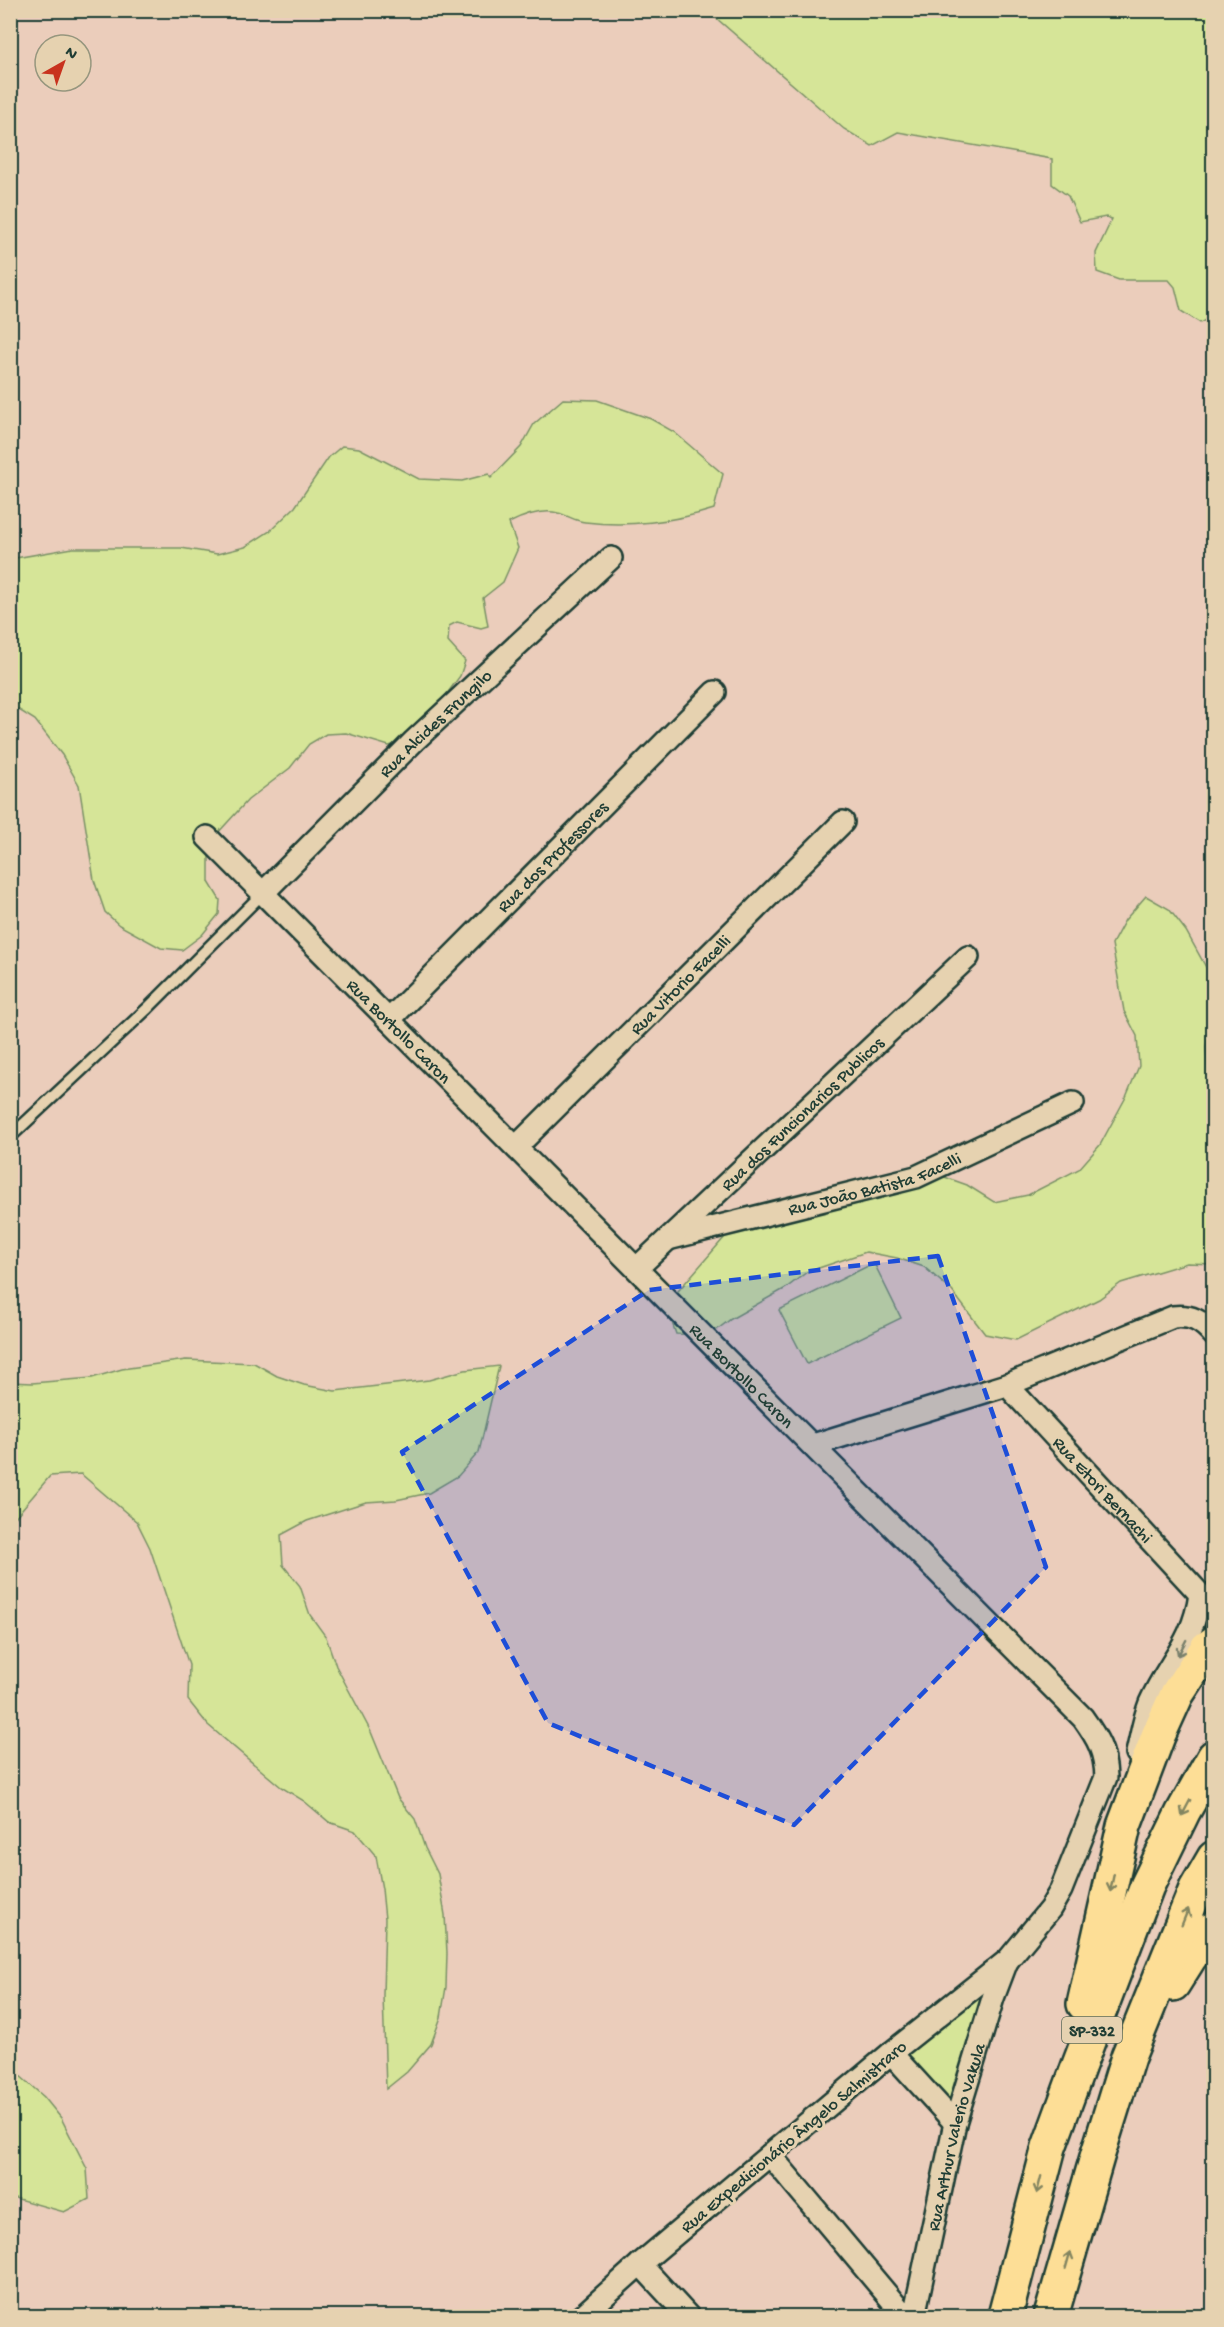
<svg xmlns="http://www.w3.org/2000/svg" width="1224" height="2327" font-family="'Gochi Hand',sans-serif">
<style>
.green{fill:#d6e598;stroke:#7a9166;stroke-width:1.5}
.lines{fill:none;stroke-linecap:round;stroke-linejoin:round}
.service-casing{stroke:#1f3d34;stroke-width:15}
.minor-casing{stroke:#1f3d34;stroke-width:26}
.motorway-casing{stroke:#1f3d34;stroke-width:38}
.service{stroke:#e6d2b0;stroke-width:10}
.minor{stroke:#e6d2b0;stroke-width:21}
.motorway{stroke:#fdde96;stroke-width:33}
.oneway{stroke:#79806c}
.oneway2{stroke:#838560}
.marked{fill:#1d4ed8;fill-opacity:0.2;stroke:#1d4ed8;stroke-width:4.5;stroke-dasharray:12 8;stroke-linejoin:round}
.labels{text-anchor:middle;stroke-width:6;stroke-linejoin:round;paint-order:stroke}
.shield{fill:#e6d2b0;stroke:#5b6a59;stroke-width:1.5}
.shield-label{font-size:16px;font-weight:bold;fill:#1f3d34}
.street-label{font-size:18px;fill:#1f3d34;stroke:#e6d2b0}
</style>
<rect width="100%" height="100%" fill="#ebcdbb"/>
<filter id="ink" filterUnits="userSpaceOnUse"><feTurbulence type="fractalNoise" baseFrequency=".0167" numOctaves="2"/><feDisplacementMap in="SourceGraphic" scale="12" xChannelSelector="R" yChannelSelector="G"/><feConvolveMatrix kernelMatrix="1 2 1 2 8 2 1 2 1" color-interpolation-filters="sRGB"/></filter>
<g filter="url(#ink)">
<g class="green">
<polygon points="708,11 1213,11 1213,316 1200,323 1181,311 1175,287 1169,280 1119,280 1097,272 1096,253 1112,219 1106,217 1080,222 1068,196 1052,184 1052,159 898,132 872,146 844,129"/>
<path d="M 563,399 L 597,400 L 651,419 L 674,432 L 723,474 L 714,509 C 674,522 627,527 585,522 C 575,521 567,515 558,513 C 542,509 523,516 509,523 L 518,548 L 503,582 L 483,598 L 488,626 L 481,628 L 457,622 L 449,626 L 448,642 L 465,661 L 460,676 L 426,722 L 404,742 L 389,746 L 346,733 L 326,734 L 309,744 L 290,768 L 248,800 L 216,835 L 209,851 L 209,882 L 220,900 L 219,914 L 202,935 L 182,950 L 161,948 L 119,925 L 105,912 L 94,880 L 79,785 L 62,755 L 35,720 L 11,705 L 10,559 L 73,548 L 181,548 L 217,554 L 245,547 L 270,531 L 295,507 L 329,457 L 342,446 L 359,448 L 419,479 L 462,481 L 489,474 L 491,478 L 521,447 L 534,424 Z"/>
<polygon points="1146,896 1169,909 1186,931 1213,980 1213,1002 1206,1047 1208,1077 1214,1085 1213,1264 1187,1263 1121,1283 1099,1299 1016,1340 985,1334 952,1291 924,1267 897,1258 866,1252 807,1272 786,1288 731,1319 710,1335 676,1334 666,1305 750,1208 939,1175 967,1185 994,1202 1028,1195 1079,1169 1100,1145 1126,1097 1139,1066 1137,1036 1124,1011 1112,944 1125,920"/>
<polygon points="874,1263 901,1318 807,1364 779,1310"/>
<polygon points="186,1360 254,1363 277,1376 304,1385 335,1391 429,1380 465,1370 499,1366 479,1452 458,1476 429,1493 396,1500 366,1502 307,1521 281,1535 283,1565 300,1586 310,1615 326,1637 336,1666 371,1732 398,1798 415,1819 425,1848 438,1874 445,1915 447,1953 446,1987 441,2017 431,2044 407,2072 386,2089 383,1995 385,1919 382,1889 376,1856 355,1831 329,1822 304,1801 281,1787 208,1725 188,1700 189,1665 150,1548 137,1522 81,1474 50,1476 11,1522 11,1382 32,1383 92,1378 122,1369"/>
<polygon points="985,1985 952,2111 900,2054"/>
<polygon points="11,2068 44,2097 61,2118 87,2169 89,2199 64,2212 11,2197"/>
</g>
<g class="lines">
<defs>
<polyline id="service" points="10,1137 148,1008 263,893"/>
<g id="minor">
<path id="s1" d="M 207,837 L 1083,1718 C 1098,1739 1105,1751 1106,1777 L 1061,1890 L 1050,1909 L 1008,1960 L 891,2053 L 640,2264 L 582,2316"/>
<path id="s2" d="M 263,893 L 414,741 L 611,558"/>
<path id="s3" d="M 389,1020 L 715,692"/>
<path id="s4" d="M 516,1147 L 843,822"/>
<path id="s5" d="M 668,1239 L 916,1177 L 1073,1103"/>
<path id="s6" d="M 637,1268 L 968,957"/>
<path id="s7" d="M 1007,1385 L 1200,1594"/>
<path d="M 813,1445 L 1007,1385 L 1173,1317 C 1191,1315 1201,1320 1214,1335"/>
<path d="M 1137,1753 C 1141,1737 1144,1718 1150,1703 C 1168,1662 1194,1642 1200,1594"/>
<polyline points="891,2053 955,2123"/>
<polyline points="770,2155 905,2316"/>
<polyline points="640,2264 688,2316"/>
<path id="s8" d="M 914,2316 L 955,2123 L 993,1998 L 1007,1961"/>
</g>
<g id="motorway">
<polyline points="1173,1984 1190,1957 1214,1928"/>
<polyline points="1084,2004 1124,1826 1158,1736 1177,1694 1207,1648 1214,1643"/>
<polyline points="1005,2316 1049,2147 1079,2065 1147,1886 1183,1812 1214,1757"/>
<polyline points="1051,2316 1097,2157 1128,2057 1196,1889 1214,1858"/>
</g>
</defs>
<use href="#service" class="service-casing"/>
<use href="#minor" class="minor-casing"/>
<use href="#motorway" class="motorway-casing"/>
<use href="#service" class="service"/>
<use href="#minor" class="minor"/>
<use href="#motorway" class="motorway"/>
</g>
<defs><path id="oneway-shaft" d="M-6 0H5M1.5-3L5.5 0L1.5 3" fill="none" stroke-width="1.6" stroke-linecap="round" stroke-linejoin="round" transform="scale(1.5)"/></defs>
<use class="oneway" href="#oneway-shaft" transform="translate(1182 1648) rotate(118)"/>
<g class="oneway2">
<use href="#oneway-shaft" transform="translate(1186 1808) rotate(118)"/>
<use href="#oneway-shaft" transform="translate(1112 1883) rotate(102)"/>
<use href="#oneway-shaft" transform="translate(1185 1917) rotate(-68)"/>
<use href="#oneway-shaft" transform="translate(1039 2185) rotate(104)"/>
<use href="#oneway-shaft" transform="translate(1068 2260) rotate(-74)"/>
</g>
</g>
<path class="marked" d="M 938,1256 L 1046,1567 L 794,1825 L 548,1723 L 402,1452 L 649,1290 Z"/>
<g class="labels">
<rect class="shield" x="1062" y="2017" width="60" height="26" rx="4.5"/>
<g class="shield-label">
<text x="1092" y="2036">SP-332</text>
</g>
<g class="street-label">
<text dy="6" stroke="none"><textPath href="#s2" startOffset="242">Rua Alcides Frungilo</textPath></text>
<text dy="6" stroke="none"><textPath href="#s3" startOffset="231">Rua dos Professores</textPath></text>
<text dy="6" stroke="none"><textPath href="#s4" startOffset="231">Rua Vitorio Facelli</textPath></text>
<text dy="6" stroke="none"><textPath href="#s1" startOffset="273">Rua Bortollo Caron</textPath></text>
<text dy="6" stroke="none"><textPath href="#s6" startOffset="226">Rua dos Funcionarios Publicos</textPath></text>
<text dy="6" stroke="none"><textPath href="#s5" startOffset="214">Rua João Batista Facelli</textPath></text>
<text dy="6" stroke="none"><textPath href="#s1" startOffset="759">Rua Bortollo Caron</textPath></text>
<text dy="6" stroke="none"><textPath href="#s7" startOffset="142">Rua Etori Bernachi</textPath></text>
<text transform="translate(793 2136) rotate(-40)" y="6">Rua Expedicionário Ângelo Salmistraro</text>
<text dy="6" stroke="none"><textPath href="#s8" startOffset="184">Rua Arthur Valerio Vakula</textPath></text>
</g>
</g>
<rect width="1224" height="2327" fill="none" stroke="#e6d2b0" stroke-width="36"/>
<rect x="18" y="18" width="1188" height="2291" fill="none" stroke="#1f3d34" stroke-width="2" filter="url(#ink)"/>
<g transform="translate(63 63) rotate(40)"><circle r="28" fill="#e6d2b0" stroke="#96967e" stroke-width="1.5"/>
<path d="M0-4.5L10 22L0 15L-10 22Z" fill="#c8321e"/>
<text y="-9" font-size="16" font-weight="bold" text-anchor="middle" fill="#1f3d34">N</text>
</g>
</svg>
